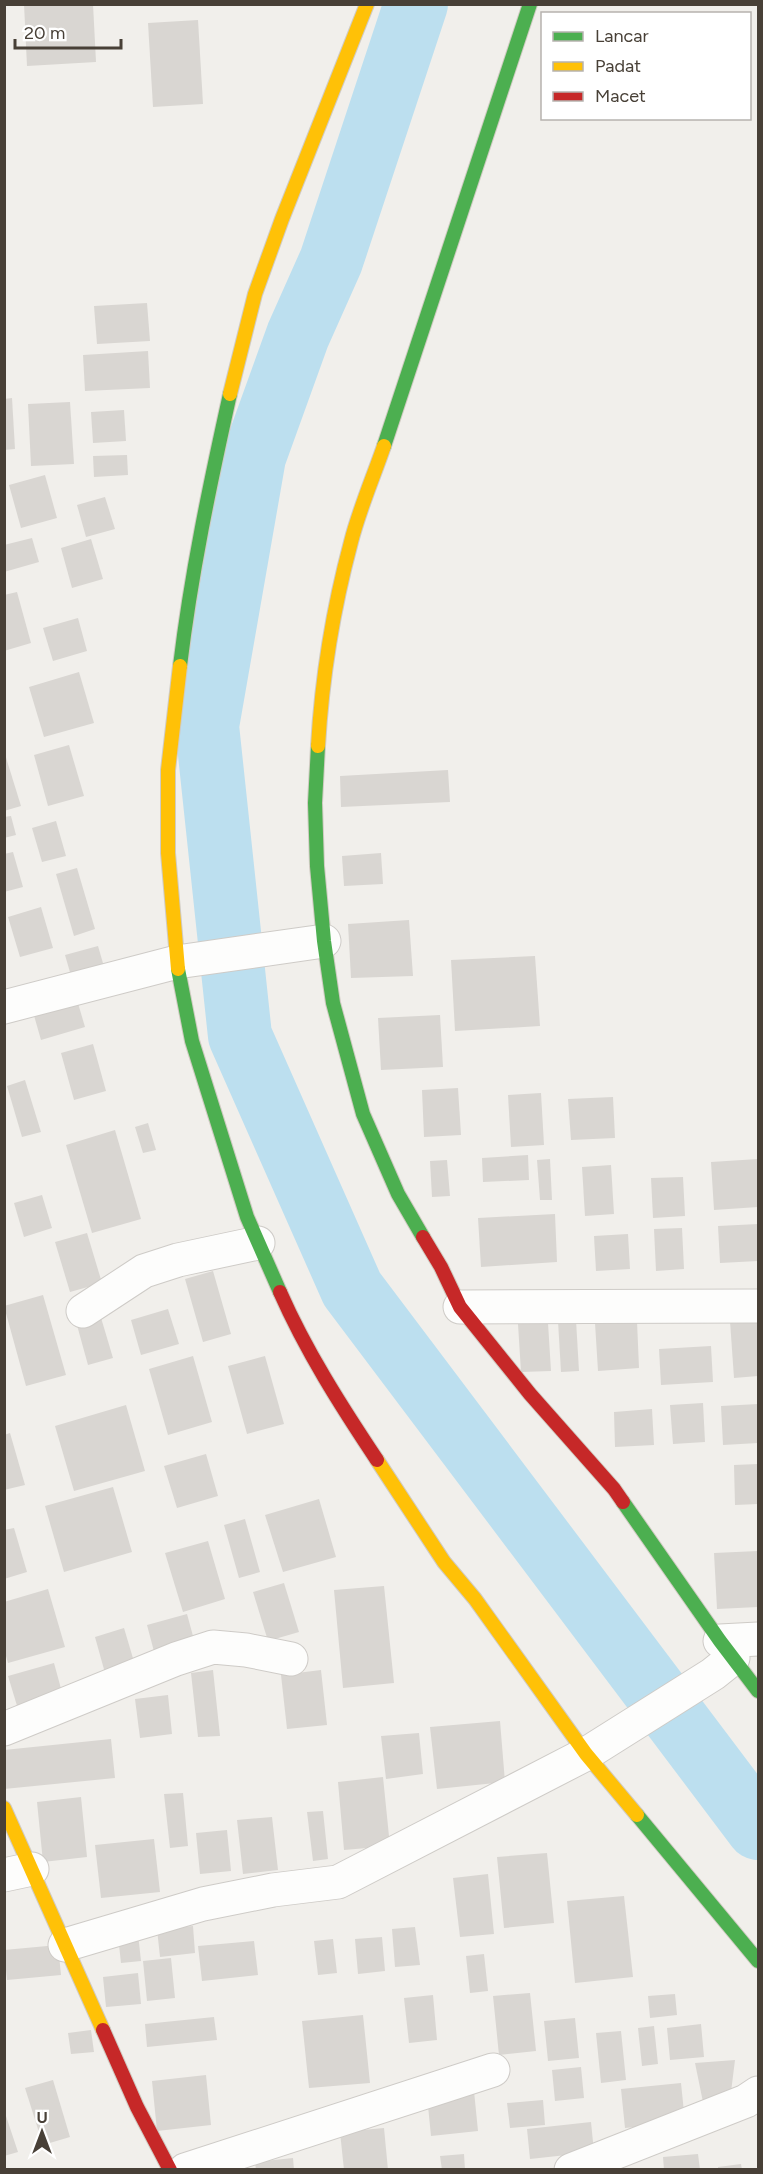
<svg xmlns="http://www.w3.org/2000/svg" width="763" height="2174" font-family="Figtree,sans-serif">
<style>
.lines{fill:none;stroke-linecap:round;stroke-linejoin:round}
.river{stroke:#bcdfef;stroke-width:64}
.building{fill:#d9d6d2}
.street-casing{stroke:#cecbc7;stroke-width:35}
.fast-casing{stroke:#d0cbc2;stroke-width:16}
.slow-casing{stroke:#d0cbc2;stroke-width:16}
.jam-casing{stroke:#d0cbc2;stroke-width:16}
.street{stroke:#fdfdfc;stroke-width:33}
.fast{stroke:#4caf50;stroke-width:14}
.slow{stroke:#ffc107;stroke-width:14}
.jam{stroke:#c62828;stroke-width:14}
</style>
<rect width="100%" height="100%" fill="#f1efeb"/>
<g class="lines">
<polyline class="river" points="416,4 331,261 298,335 254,457 207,726 240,1036 352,1289 758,1828"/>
</g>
<g class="building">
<polygon points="24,4 93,4 96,62 27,66"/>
<polygon points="198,20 203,104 153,107 148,23"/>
<polygon points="147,303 150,341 97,344 94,306"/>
<polygon points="148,351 150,388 85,391 83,355"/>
<polygon points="12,398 15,449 4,450 4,399"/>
<polygon points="70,402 74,464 31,466 28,404"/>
<polygon points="124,410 126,441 93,443 91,412"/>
<polygon points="127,455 128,475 94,477 93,456"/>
<polygon points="45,475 57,518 21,528 9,485"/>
<polygon points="105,497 115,529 86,537 77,505"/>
<polygon points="32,538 39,562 4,572 4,545"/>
<polygon points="91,539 103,579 72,588 61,548"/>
<polygon points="17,592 31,643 4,651 4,595"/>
<polygon points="78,618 87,651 53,661 43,628"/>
<polygon points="79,672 94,723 44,737 29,687"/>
<polygon points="69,745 84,796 48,806 34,755"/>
<polygon points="4,751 21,806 4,811"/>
<polygon points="448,770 450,802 341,807 340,776"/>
<polygon points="11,816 16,835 4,838 4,817"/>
<polygon points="56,821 66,856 42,862 32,828"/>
<polygon points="13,852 23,887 4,892 4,854"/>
<polygon points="381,853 383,884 344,886 342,856"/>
<polygon points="77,868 95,929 74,936 56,874"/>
<polygon points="41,907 53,948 20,957 8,917"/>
<polygon points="409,920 413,976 351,978 348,924"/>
<polygon points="98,946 107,977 74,986 65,955"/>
<polygon points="535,956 540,1026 455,1031 451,960"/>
<polygon points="75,993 85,1027 41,1040 31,1005"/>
<polygon points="440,1015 443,1067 381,1070 378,1018"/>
<polygon points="93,1044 106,1091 74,1100 61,1053"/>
<polygon points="25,1080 41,1132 22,1137 7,1086"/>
<polygon points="458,1088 461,1135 424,1137 422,1090"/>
<polygon points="541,1093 544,1145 511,1147 508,1095"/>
<polygon points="613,1097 615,1138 571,1140 568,1099"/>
<polygon points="148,1123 156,1150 143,1153 135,1127"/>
<polygon points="115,1130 141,1219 92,1233 66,1145"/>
<polygon points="528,1155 529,1180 483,1182 482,1158"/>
<polygon points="550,1159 552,1200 540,1200 537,1160"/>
<polygon points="758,1159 758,1207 714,1210 711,1162"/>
<polygon points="447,1160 450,1196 432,1197 430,1161"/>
<polygon points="611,1165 614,1214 585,1216 582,1167"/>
<polygon points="683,1177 685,1216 653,1218 651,1178"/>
<polygon points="42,1195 52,1228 24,1237 14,1203"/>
<polygon points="555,1214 557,1262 481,1267 478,1218"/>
<polygon points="758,1224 758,1261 720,1263 718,1226"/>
<polygon points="682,1228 684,1269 656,1271 654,1229"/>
<polygon points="87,1233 102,1283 70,1292 55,1242"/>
<polygon points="628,1234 630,1269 596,1271 594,1236"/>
<polygon points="213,1271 231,1334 203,1342 185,1279"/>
<polygon points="43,1295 66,1375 26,1386 4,1306"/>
<polygon points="168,1309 179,1344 141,1355 131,1320"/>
<polygon points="99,1311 113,1358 88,1365 75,1318"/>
<polygon points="758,1319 758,1376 734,1378 730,1321"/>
<polygon points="576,1320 579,1371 561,1372 558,1321"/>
<polygon points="637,1321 639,1368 598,1371 595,1323"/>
<polygon points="548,1323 551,1371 521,1372 518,1324"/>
<polygon points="711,1346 713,1382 661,1385 659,1349"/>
<polygon points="193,1356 212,1422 168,1435 149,1369"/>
<polygon points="265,1356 284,1424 247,1434 228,1366"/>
<polygon points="703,1403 705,1442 673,1444 670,1405"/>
<polygon points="758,1404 758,1443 723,1445 721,1406"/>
<polygon points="126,1405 145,1471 74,1491 55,1426"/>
<polygon points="652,1409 654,1445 615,1447 614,1412"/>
<polygon points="10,1433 25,1485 4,1490 4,1435"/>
<polygon points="206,1454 218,1496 177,1508 164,1466"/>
<polygon points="758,1464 758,1504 735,1505 734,1465"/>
<polygon points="113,1487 132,1552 64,1572 45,1506"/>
<polygon points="319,1499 336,1557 283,1572 265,1515"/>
<polygon points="245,1519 260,1572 239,1578 224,1525"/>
<polygon points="14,1528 27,1572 4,1579 4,1530"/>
<polygon points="208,1541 225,1599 183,1612 165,1553"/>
<polygon points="758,1551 758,1607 717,1609 714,1553"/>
<polygon points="284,1583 299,1632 268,1641 253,1592"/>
<polygon points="384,1586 394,1683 343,1688 334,1590"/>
<polygon points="48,1589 65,1647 8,1663 4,1649 4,1602"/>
<polygon points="187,1614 196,1647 156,1659 147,1625"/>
<polygon points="124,1628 135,1665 105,1673 95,1637"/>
<polygon points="54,1663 63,1696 18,1709 8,1676"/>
<polygon points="213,1670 220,1736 198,1737 191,1673"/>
<polygon points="321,1670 327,1725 287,1729 281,1675"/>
<polygon points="168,1695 172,1734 140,1738 135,1699"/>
<polygon points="500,1721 505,1782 437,1789 430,1727"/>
<polygon points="419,1733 423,1774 386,1779 381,1736"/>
<polygon points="111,1739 115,1778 4,1789 4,1750"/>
<polygon points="383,1777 390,1846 344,1850 338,1782"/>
<polygon points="183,1793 188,1846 170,1848 164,1794"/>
<polygon points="81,1797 87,1857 43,1862 37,1802"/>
<polygon points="323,1811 328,1859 313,1861 307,1812"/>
<polygon points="272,1817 278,1870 243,1874 237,1820"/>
<polygon points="227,1830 231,1871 200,1874 196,1833"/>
<polygon points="154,1839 160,1892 101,1898 95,1845"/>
<polygon points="547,1853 554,1923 504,1928 497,1857"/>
<polygon points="488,1874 494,1934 460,1937 453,1878"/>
<polygon points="624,1896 633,1977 575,1983 567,1901"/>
<polygon points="193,1926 195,1953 160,1957 157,1929"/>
<polygon points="415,1927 420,1965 395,1967 392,1929"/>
<polygon points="138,1934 141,1961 121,1963 118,1936"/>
<polygon points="382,1937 385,1971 358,1974 355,1939"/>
<polygon points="333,1939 337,1973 318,1975 314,1941"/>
<polygon points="254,1941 258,1975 202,1981 198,1946"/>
<polygon points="58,1945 61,1975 7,1980 4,1950"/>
<polygon points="484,1954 488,1991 470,1993 466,1956"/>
<polygon points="171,1958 175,1998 147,2001 143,1961"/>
<polygon points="138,1973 141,2004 106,2007 103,1977"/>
<polygon points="530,1993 536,2051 499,2055 493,1996"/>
<polygon points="675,1994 677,2015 650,2018 648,1996"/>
<polygon points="433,1995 437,2040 409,2043 404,1998"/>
<polygon points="363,2015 370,2083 309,2088 302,2021"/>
<polygon points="214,2017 217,2040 147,2047 145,2024"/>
<polygon points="575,2018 579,2058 548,2061 544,2021"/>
<polygon points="701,2024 704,2057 670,2060 667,2028"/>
<polygon points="654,2026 658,2064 642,2066 638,2028"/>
<polygon points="91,2030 94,2052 71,2054 68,2033"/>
<polygon points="621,2031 626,2080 601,2083 596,2033"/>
<polygon points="735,2060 730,2100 704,2107 695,2063"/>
<polygon points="581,2067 584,2098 555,2101 552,2070"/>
<polygon points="206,2075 211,2125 157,2131 152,2081"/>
<polygon points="53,2080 70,2137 43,2145 25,2088"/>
<polygon points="681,2083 685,2122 625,2128 621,2089"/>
<polygon points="474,2091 478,2131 431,2136 427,2096"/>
<polygon points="543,2100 545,2125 510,2128 507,2103"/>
<polygon points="4,2110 18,2152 4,2156"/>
<polygon points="591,2122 594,2152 530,2159 527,2129"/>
<polygon points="384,2128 388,2170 344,2170 340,2132"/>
<polygon points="464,2154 465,2170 442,2170 440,2156"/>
<polygon points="698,2154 700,2170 664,2170 663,2157"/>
<polygon points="293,2158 294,2170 256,2170 255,2162"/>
<polygon points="741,2164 742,2170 718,2170 718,2167"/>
</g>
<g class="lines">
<defs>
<g id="street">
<polyline points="4,1007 177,962 324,941"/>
<polyline points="460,1307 758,1306"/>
<polyline points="83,1311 144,1271 178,1260 258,1243"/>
<polyline points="720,1641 758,1639"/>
<polyline points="4,1729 176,1659 213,1647 246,1650 291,1659"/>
<polyline points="4,1875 32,1869"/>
<polyline points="65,1945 203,1904 273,1890 338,1882 586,1754 713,1674 733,1658"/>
<polyline points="185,2170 493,2070"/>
<polyline points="571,2170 746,2101 758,2093"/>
</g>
<g id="fast">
<polyline points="384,446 530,4"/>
<path d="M 180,666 C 191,574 210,484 230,394"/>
<polyline points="318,746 315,803 317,866 324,941 333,1003 363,1114 398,1194 423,1237"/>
<polyline points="178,969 192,1041 247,1217 280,1292"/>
<polyline points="623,1502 720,1641 758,1691"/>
<polyline points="637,1815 758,1961"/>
</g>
<g id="slow">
<polyline points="230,394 255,294 282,219 367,4"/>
<path d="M 318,746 C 322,677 333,609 351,542 C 359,510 373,478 384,446"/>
<polyline points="178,969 168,853 168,770 180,666"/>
<polyline points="377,1460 444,1562 475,1599 586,1754 637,1815"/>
<polyline points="4,1808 103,2030"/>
</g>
<g id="jam">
<polyline points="423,1237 441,1267 460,1307 530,1394 614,1489 623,1502"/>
<path d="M 280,1292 C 306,1351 341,1406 377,1460"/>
<polyline points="103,2030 137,2107 170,2170"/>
</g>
</defs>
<use href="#street" class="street-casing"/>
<use href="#fast" class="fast-casing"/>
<use href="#slow" class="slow-casing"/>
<use href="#jam" class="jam-casing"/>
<use href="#street" class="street"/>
<use href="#fast" class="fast"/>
<use href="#slow" class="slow"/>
<use href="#jam" class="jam"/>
</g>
<rect width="763" height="2174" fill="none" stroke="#484037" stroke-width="12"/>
<rect x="541" y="12" width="210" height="108" fill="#ffffff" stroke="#b6b3af" stroke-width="1.5"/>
<rect x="553" y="32" width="30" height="9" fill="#4caf50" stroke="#b6b3af" stroke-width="1.5"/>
<text x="595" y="42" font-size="18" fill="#484037">Lancar</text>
<rect x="553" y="62" width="30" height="9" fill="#ffc107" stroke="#b6b3af" stroke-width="1.5"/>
<text x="595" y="72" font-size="18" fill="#484037">Padat</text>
<rect x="553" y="92" width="30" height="9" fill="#c62828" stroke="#b6b3af" stroke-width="1.5"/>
<text x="595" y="102" font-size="18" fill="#484037">Macet</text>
<g transform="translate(42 2132)" stroke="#ffffff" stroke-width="4.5" paint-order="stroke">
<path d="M0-4.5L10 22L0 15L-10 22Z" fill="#484037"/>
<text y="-9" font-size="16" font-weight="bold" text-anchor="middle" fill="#484037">U</text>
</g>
<path d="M15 39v9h106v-9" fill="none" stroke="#484037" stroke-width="3"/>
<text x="24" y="39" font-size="18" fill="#484037" stroke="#ffffff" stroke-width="4.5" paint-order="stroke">20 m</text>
</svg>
